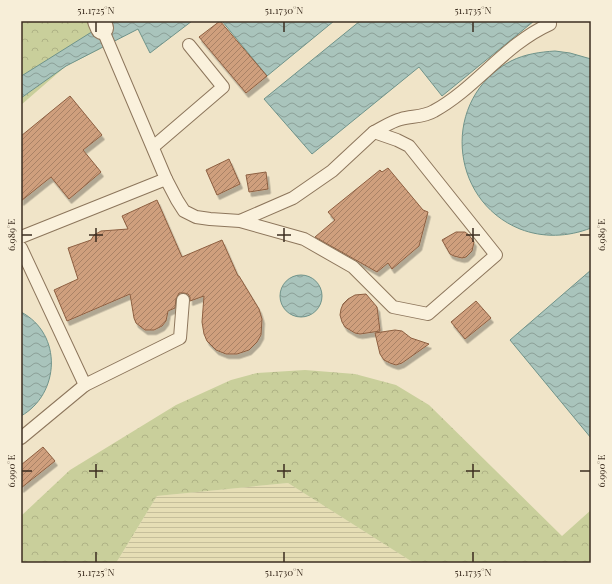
<svg xmlns="http://www.w3.org/2000/svg" width="612" height="584" font-family="'Playfair Display',serif">
<style>
.farmland{fill:url(#farmland-rules)}
.forest{fill:url(#forest-crowns)}
.water{fill:url(#water-waves);stroke:#6f938a}
.building{fill:url(#building-hatch);stroke:#8d5f41;filter:url(#shadow)}
.lines{fill:none;stroke-linecap:round;stroke-linejoin:round}
.service-casing{stroke:#8d765c;stroke-width:14}
.minor-casing{stroke:#8d765c;stroke-width:24}
.service{stroke:#faf1dc;stroke-width:12}
.minor{stroke:#faf1dc;stroke-width:22}
.ticks{fill:none;stroke:#3d2e20;stroke-width:1.5}
.neatline{fill:none;stroke:#3d2e20;stroke-width:1.5}
.ticks-label{font-size:10px;text-anchor:middle;fill:#3d2e20}
</style>
<defs>
<pattern id="farmland-rules" width="6" height="5" patternUnits="userSpaceOnUse"><rect width="6" height="5" fill="#e6deb5"/><path d="M0 2.5h6" fill="none" stroke="#c6bf9b"/></pattern>
<pattern id="forest-crowns" width="20" height="18" patternUnits="userSpaceOnUse"><rect width="20" height="18" fill="#c9cf9b"/><path d="M2 6a3 3 0 1 1 6 0M12 15a3 3 0 1 1 6 0" fill="none" stroke="#aeb285"/></pattern>
<pattern id="water-waves" width="16" height="10" patternUnits="userSpaceOnUse"><rect width="16" height="10" fill="#a9c4bc"/><path d="M0 5q4-4 8 0t8 0" fill="none" stroke="#8ba098"/></pattern>
<pattern id="building-hatch" width="6" height="6" patternUnits="userSpaceOnUse"><rect width="6" height="6" fill="#cf9f7d"/><path d="M-1 1l2-2M0 6l6-6M5 7l2-2" fill="none" stroke="#a98266"/></pattern>
<filter id="shadow"><feDropShadow dx="2.5" dy="4.5" stdDeviation="0" flood-color="#0004"/></filter>
</defs>
<rect width="100%" height="100%" fill="#f0e4c8"/>
<polygon class="farmland" points="288,483 414,563 116,563 157,496"/>
<g class="forest">
<polygon points="21,21 89,21 100,49 66,66 21,105"/>
<polygon points="305,370 355,374 396,385 429,405 562,536 591,510 591,563 414,563 288,483 157,496 116,563 21,563 21,516 70,470 176,405 231,380 257,373"/>
</g>
<g class="water">
<polygon points="116,21 192,21 150,53 138,29 66,66 21,98 21,76 23,75 90,33"/>
<polygon points="222,21 334,21 267,76"/>
<polygon points="360,21 534,21 442,96 419,67 312,154 264,99"/>
<path d="M 555,51 L 570,53 L 591,59 L 591,228 C 568,237 543,238 520,229 C 448,200 441,98 511,61 C 525,54 540,52 555,51 Z"/>
<polygon points="591,270 591,438 510,340"/>
<circle cx="301" cy="296" r="21"/>
<path d="M 21,312 C 63,334 60,394 21,416 Z"/>
</g>
<g class="building">
<polygon points="220,21 267,76 246,93 199,37"/>
<polygon points="70,96 102,135 83,150 101,172 69,199 51,177 21,201 21,136"/>
<polygon points="229,159 240,184 217,195 206,170"/>
<polygon points="388,168 423,210 428,212 419,246 392,269 388,263 377,272 315,237 335,220 328,212 380,170 382,172"/>
<polygon points="266,172 268,189 249,192 246,175"/>
<polygon points="157,200 182,257 222,240 238,276 239,276 259,309 262,319 261,335 257,342 249,350 237,354 226,354 216,350 207,341 204,334 202,322 204,296 190,301 190,297 188,294 184,293 179,293 176,299 175,308 168,311 166,321 162,326 154,330 145,330 136,323 134,318 130,294 67,321 54,290 78,279 68,248 91,240 94,235 101,231 128,229 122,216"/>
<polygon points="456,232 465,232 469,235 474,242 472,251 466,257 462,258 454,256 450,254 442,240"/>
<polygon points="366,294 377,307 380,331 360,334 355,333 345,327 342,322 340,315 341,309 343,304 348,299 355,295"/>
<polygon points="476,301 491,318 465,339 451,322"/>
<polygon points="395,330 402,331 411,338 429,344 402,363 396,365 390,363 384,360 380,354 375,333"/>
<polygon points="43,447 55,461 21,488 21,465"/>
</g>
<g class="lines">
<defs>
<g id="service">
<path d="M 374,132 C 382,128 392,121 401,119 C 412,116 424,117 434,111 C 476,88 505,44 550,24"/>
<polyline points="153,147 223,87 189,45"/>
<polyline points="166,179 177,200 184,211 196,217 210,219 240,221 293,198 332,171 374,132 397,140 409,146 496,255 428,314 393,307 353,267 304,239 240,221"/>
<polyline points="21,237 166,179 102,28"/>
<polyline points="21,248 85,385 180,338 183,300"/>
<polyline points="21,438 85,385"/>
</g>
<polyline id="minor" points="99,21 102,28"/>
</defs>
<use href="#service" class="service-casing"/>
<use href="#minor" class="minor-casing"/>
<use href="#service" class="service"/>
<use href="#minor" class="minor"/>
</g>
<path class="ticks" d="M 96,22 L 96,32M 284,22 L 284,32M 473,22 L 473,32M 96,228 L 96,242M 284,228 L 284,242M 473,228 L 473,242M 22,235 L 32,235M 89,235 L 103,235M 277,235 L 291,235M 466,235 L 480,235M 580,235 L 590,235M 96,464 L 96,478M 284,464 L 284,478M 473,464 L 473,478M 22,471 L 32,471M 89,471 L 103,471M 277,471 L 291,471M 466,471 L 480,471M 580,471 L 590,471M 96,552 L 96,562M 284,552 L 284,562M 473,552 L 473,562"/>
<rect width="612" height="584" fill="none" stroke="#f7eed8" stroke-width="44"/>
<rect x="22" y="22" width="568" height="540" class="neatline"/>
<g class="ticks-label">
<text x="96" y="14">51.1725°N</text>
<text x="284" y="14">51.1730°N</text>
<text x="473" y="14">51.1735°N</text>
<text transform="translate(601 235) rotate(-90)" y="4">6.989°E</text>
<text transform="translate(11 235) rotate(-90)" y="4">6.989°E</text>
<text transform="translate(601 471) rotate(-90)" y="4">6.990°E</text>
<text transform="translate(11 471) rotate(-90)" y="4">6.990°E</text>
<text x="96" y="576">51.1725°N</text>
<text x="284" y="576">51.1730°N</text>
<text x="473" y="576">51.1735°N</text>
</g>
</svg>
